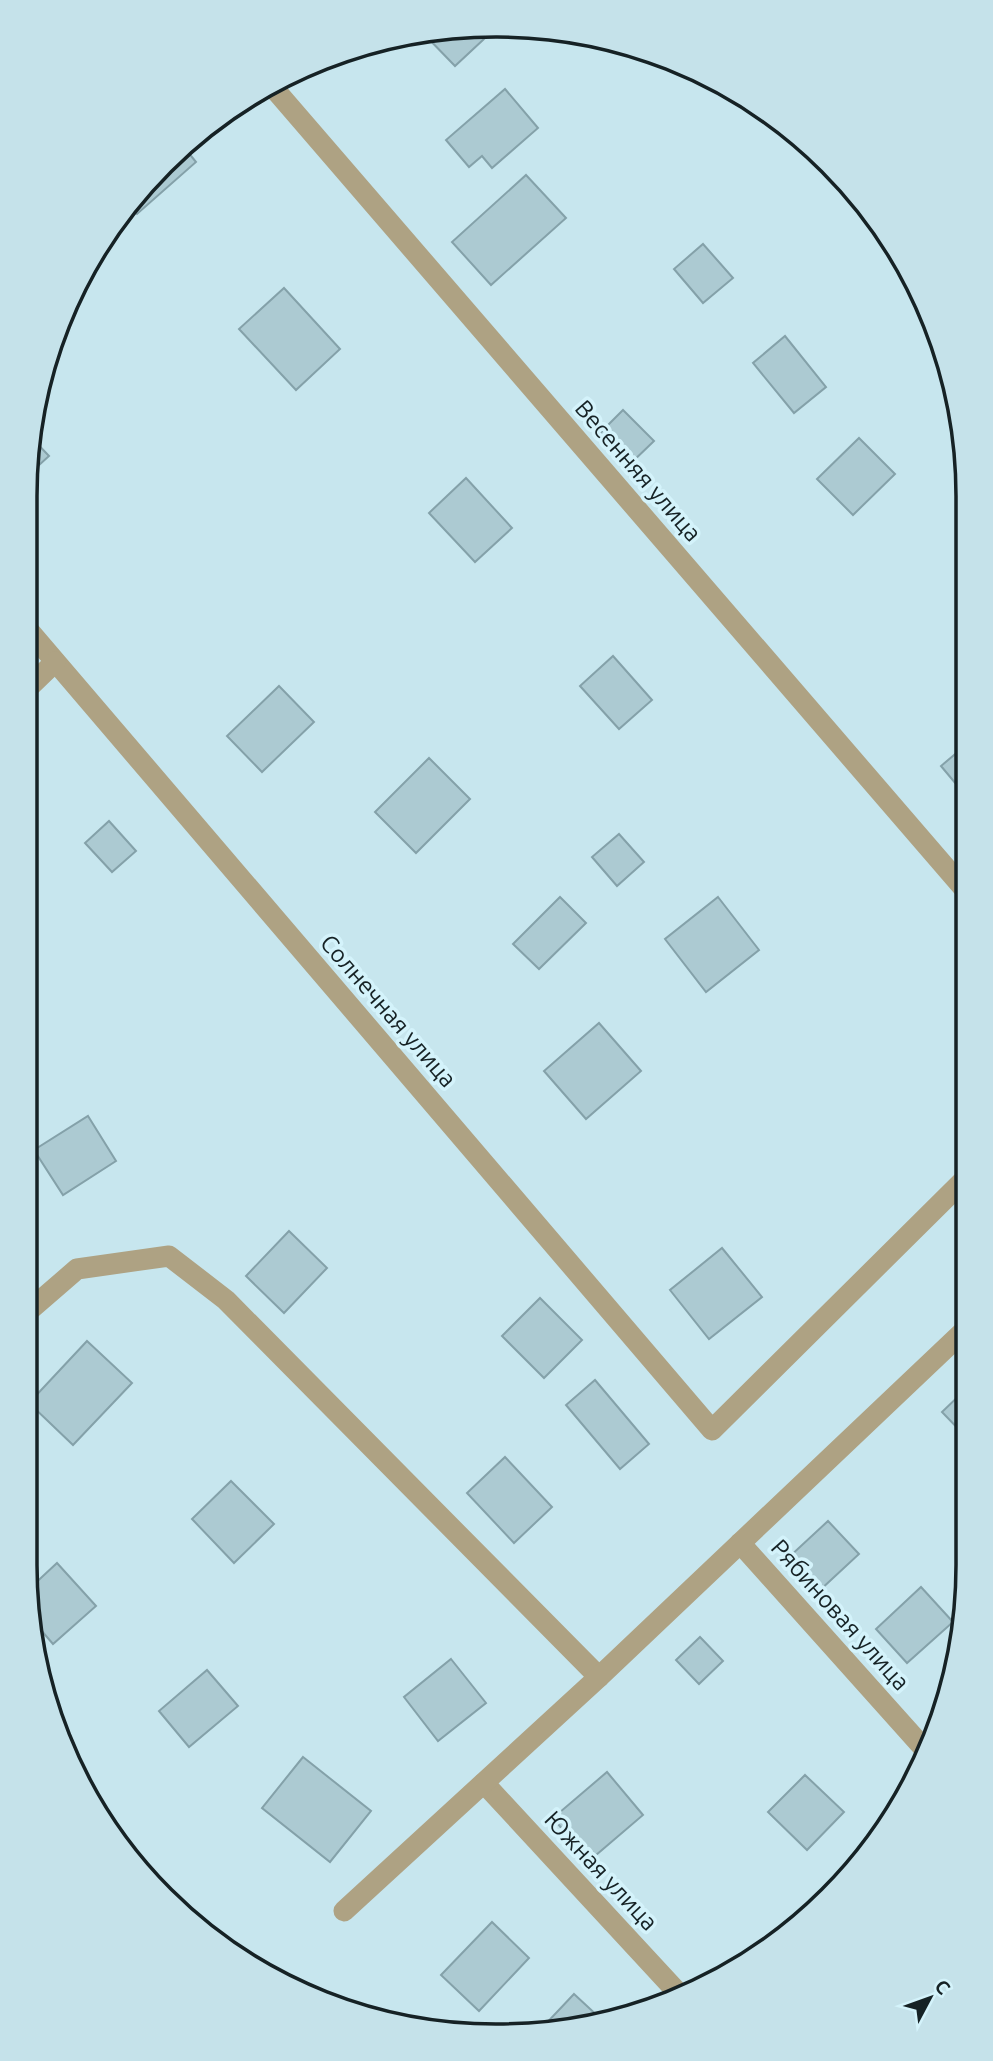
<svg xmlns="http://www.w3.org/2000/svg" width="993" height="2061" font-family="Ubuntu,sans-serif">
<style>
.building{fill:#accad2;stroke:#84a1a9;stroke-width:2}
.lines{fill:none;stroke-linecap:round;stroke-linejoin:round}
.street{stroke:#aea283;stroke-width:21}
.labels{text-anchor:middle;stroke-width:7;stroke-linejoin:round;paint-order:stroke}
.street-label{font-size:24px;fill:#162225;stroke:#d4f3fb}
.rim{fill:none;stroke:#162225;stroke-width:3.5}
</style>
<rect width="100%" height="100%" fill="#c7e6ee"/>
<g class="building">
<polygon points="499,25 455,66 422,32 497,25"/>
<polygon points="505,89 538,128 492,168 482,156 469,167 446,140"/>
<polygon points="183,146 196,162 137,214 128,205 163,162"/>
<polygon points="526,175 566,218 491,285 452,242"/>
<polygon points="703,244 733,278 703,303 674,269"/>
<polygon points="284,288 340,349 296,390 239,329"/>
<polygon points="785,336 826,387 794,413 753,363"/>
<polygon points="623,410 654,441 628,466 597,436"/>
<polygon points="30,436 49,456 26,477"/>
<polygon points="859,438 895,474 853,515 817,479"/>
<polygon points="466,478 512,528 475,562 429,513"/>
<polygon points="613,656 652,700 619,729 580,686"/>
<polygon points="279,686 314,722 262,772 227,736"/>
<polygon points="966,745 966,796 941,766"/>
<polygon points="429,758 470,799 416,853 375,812"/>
<polygon points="109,821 136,851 112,872 85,843"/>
<polygon points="619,834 644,862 617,886 592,857"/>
<polygon points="560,897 586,923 539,969 513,944"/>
<polygon points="718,897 759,950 706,992 665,939"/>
<polygon points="599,1023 641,1071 586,1119 544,1071"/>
<polygon points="88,1116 116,1161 63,1195 34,1150"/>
<polygon points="289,1231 327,1268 284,1313 246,1276"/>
<polygon points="722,1248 762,1297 709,1339 670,1290"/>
<polygon points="540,1298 582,1340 544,1378 502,1336"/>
<polygon points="87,1341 132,1383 73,1445 29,1403"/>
<polygon points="595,1380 649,1444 620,1469 566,1405"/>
<polygon points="968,1387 968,1439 942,1412"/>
<polygon points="505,1457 552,1507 514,1543 467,1493"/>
<polygon points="231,1481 274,1524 234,1563 192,1519"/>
<polygon points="968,1502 968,1521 959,1511"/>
<polygon points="828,1521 859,1554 819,1591 788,1558"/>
<polygon points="57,1563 96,1606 53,1644 34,1622 29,1589"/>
<polygon points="921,1587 953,1622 907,1663 876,1629"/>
<polygon points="700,1637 723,1661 699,1684 676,1660"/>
<polygon points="451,1659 486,1703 438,1741 404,1697"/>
<polygon points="207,1670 238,1706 189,1747 159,1711"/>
<polygon points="303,1757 371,1811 330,1862 262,1808"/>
<polygon points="607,1772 643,1815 589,1861 553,1818"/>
<polygon points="805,1775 844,1812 807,1850 768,1812"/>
<polygon points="492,1922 529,1958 479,2011 441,1975"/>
<polygon points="574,1994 601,2019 558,2033 538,2032"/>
</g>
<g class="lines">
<g class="street">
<polyline points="271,85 966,891"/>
<polyline points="25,626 712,1430 967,1177"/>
<polyline points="25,691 55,662"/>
<polyline points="25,1314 77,1269 169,1256 226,1300 599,1677"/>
<polyline points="740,1543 928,1753"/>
<polyline points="484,1783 680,1995"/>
<polyline points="344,1911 599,1677 968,1327"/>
</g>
</g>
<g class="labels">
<g class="street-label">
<text transform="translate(638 471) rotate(49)" y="8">Весенняя улица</text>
<text transform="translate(388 1011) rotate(49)" y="8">Солнечная улица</text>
<text transform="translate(840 1615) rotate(48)" y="8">Рябиновая улица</text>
<text transform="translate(601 1871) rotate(47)" y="8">Южная улица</text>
</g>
</g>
<path d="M0 0H993V2061H0ZM496 37H497A459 459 0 0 1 956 496V1565A459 459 0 0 1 497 2024H496A459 459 0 0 1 37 1565V496A459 459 0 0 1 496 37Z" fill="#c5e2ea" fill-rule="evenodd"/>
<path class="rim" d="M496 37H497A459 459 0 0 1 956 496V1565A459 459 0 0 1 497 2024H496A459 459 0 0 1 37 1565V496A459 459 0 0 1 496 37Z"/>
<g transform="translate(930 1998) rotate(49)" stroke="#d4f3fb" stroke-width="5" paint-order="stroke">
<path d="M0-5L12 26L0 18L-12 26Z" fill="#162225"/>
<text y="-10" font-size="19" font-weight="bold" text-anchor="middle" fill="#162225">С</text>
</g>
</svg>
